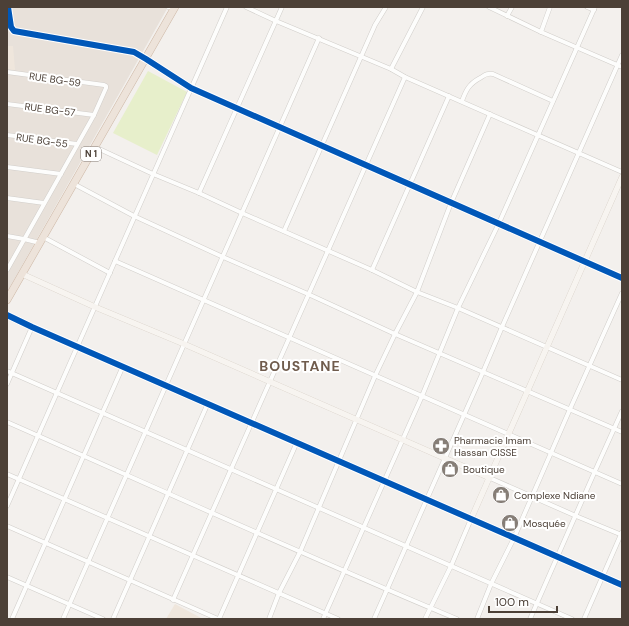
<svg xmlns="http://www.w3.org/2000/svg" width="629" height="626" font-family="'DM Sans',sans-serif">
<style>
.residential{fill:#e8e1da}
.education{fill:#efe6dc}
.pitch{fill:#e7efcb}
.lines{fill:none;stroke-linecap:round;stroke-linejoin:round}
.street-casing{stroke:#d1ceca;stroke-width:5}
.secondary-casing{stroke:#d5cdc4;stroke-width:6}
.highway-casing{stroke:#ceb8a6;stroke-width:8}
.street{stroke:#fdfdfc;stroke-width:4}
.secondary{stroke:#f7f4f0;stroke-width:5.5}
.highway{stroke:#ede3da;stroke-width:7}
.cycleway-casing{stroke:#fff;stroke-width:8}
.cycleway{stroke:#0057b8;stroke-width:6}
.labels{text-anchor:middle;stroke-width:4;stroke-linejoin:round;paint-order:stroke}
.shield{fill:#fff;stroke:#827973;stroke-width:1}
.shield-label{font-size:9px;font-weight:bold;fill:#4c4037}
.street-label{font-size:10px;fill:#4c4037;stroke:#fff}
.poi-label{font-size:10px;fill:#4c4037;stroke:#fff;text-anchor:start}
.district-label{font-size:14px;font-weight:bold;letter-spacing:1px;fill:#705c4d;stroke:#fff}
</style>
<rect width="100%" height="100%" fill="#f3f0ed"/>
<polygon class="residential" points="7,7 168,7 7,292"/>
<g class="education">
<polygon points="7,46 13,46 15,70 7,69"/>
<polygon points="175,604 203,619 166,619"/>
</g>
<polygon class="pitch" points="148,71 187,92 157,155 113,133"/>
<g class="lines">
<defs>
<g id="street">
<polyline points="8,7 11,27 14,31 134,52 146,59 191,88 622,278"/>
<polyline points="168,7 174,8"/>
<polyline points="246,7 276,21 391,69 405,77 622,172"/>
<polyline points="489,7 541,32 622,67"/>
<polyline points="587,7 594,10"/>
<polyline points="507,16 512,7"/>
<polyline points="541,32 550,7"/>
<polyline points="391,69 423,7"/>
<polyline points="7,72 104,85 106,86 106,88 94,115 7,270"/>
<path d="M 462,101 C 466,90 469,84 480,78 C 485,75 487,73 493,74 L 553,101"/>
<polyline points="7,104 94,115"/>
<polyline points="7,135 77,144"/>
<polyline points="95,147 153,174 199,193 242,213 372,270 417,292 458,308 622,380"/>
<polyline points="7,167 61,174"/>
<polyline points="74,184 134,216 223,257 308,294 395,334 622,432"/>
<polyline points="199,193 282,7"/>
<polyline points="7,198 44,203"/>
<polyline points="284,231 375,25 386,7"/>
<polyline points="7,236 24,239 40,243"/>
<polyline points="43,237 110,273"/>
<polyline points="115,261 622,484"/>
<polyline points="372,270 449,96"/>
<polyline points="7,315 32,327 471,519 451,566 425,619"/>
<polyline points="7,371 572,619"/>
<polyline points="7,384 32,327"/>
<path d="M 7,422 C 157,488 306,556 457,619"/>
<polyline points="7,474 338,619"/>
<polyline points="490,478 576,516 622,535"/>
<polyline points="7,506 227,7"/>
<polyline points="7,526 218,619"/>
<polyline points="7,577 103,619"/>
<polyline points="173,600 405,77"/>
<polyline points="12,619 123,366"/>
<polyline points="63,619 319,38"/>
<polyline points="113,619 208,403"/>
<polyline points="219,619 297,442"/>
<polyline points="269,619 279,593 300,552 375,376 395,334 417,292 451,203 490,114"/>
<polyline points="323,619 422,396 458,308 499,223 595,7"/>
<polyline points="374,619 464,415 483,372 502,327 622,55"/>
<polyline points="477,619 491,584 514,538 570,409 622,293"/>
<polyline points="530,619 595,471 622,411"/>
<polyline points="584,619 622,532"/>
</g>
<g id="secondary">
<polyline points="622,177 471,519 622,585"/>
<polyline points="22,274 95,307 184,344 490,478"/>
</g>
<polyline id="highway" points="7,300 175,7"/>
</defs>
<use href="#street" class="street-casing"/>
<use href="#secondary" class="secondary-casing"/>
<use href="#highway" class="highway-casing"/>
<use href="#street" class="street"/>
<use href="#secondary" class="secondary"/>
<use href="#highway" class="highway"/>
<defs>
<g id="cycleway">
<polyline points="8,7 11,27 14,31 134,52 146,59 191,88 622,278"/>
<polyline points="7,315 32,327 622,585"/>
</g>
</defs>
<use href="#cycleway" class="cycleway-casing"/>
<use href="#cycleway" class="cycleway"/>
</g>
<defs>
<symbol id="pharmacy-disc" viewBox="-11 -11 22 22"><circle r="9.5" fill="#867e77" stroke="#fff"/><path d="M-2-6h4v4h4v4h-4v4h-4v-4h-4v-4h4Z" fill="#fff"/></symbol>
<symbol id="shop-disc" viewBox="-11 -11 22 22"><circle r="9.5" fill="#867e77" stroke="#fff"/><path d="M-5-2.5h2.3a2.7 3.5 0 0 1 5.4 0H5L5.5 6h-11ZM-1.5-2.5h3a1.5 2.3 0 0 0-3 0Z" fill="#fff"/></symbol>
</defs>
<g fill-rule="evenodd">
<use href="#pharmacy-disc" x="431" y="436" width="20" height="20"/>
<use href="#shop-disc" x="440" y="459" width="20" height="20"/>
<use href="#shop-disc" x="491" y="485" width="20" height="20"/>
<use href="#shop-disc" x="500" y="513" width="20" height="20"/>
</g>
<g class="labels">
<rect class="shield" x="81" y="147" width="20" height="14" rx="3"/>
<g class="shield-label">
<text x="91" y="157">N 1</text>
</g>
<g class="street-label">
<text transform="translate(55 79) rotate(8)" y="4">RUE BG-59</text>
<text transform="translate(50 109) rotate(7)" y="4">RUE BG-57</text>
<text transform="translate(42 140) rotate(8)" y="4">RUE BG-55</text>
</g>
<g class="poi-label">
<text x="454" y="444">Pharmacie Imam<tspan x="454" dy="12">Hassan CISSE</tspan></text>
<text x="463" y="473">Boutique</text>
<text x="514" y="499">Complexe Ndiane</text>
<text x="523" y="527">Mosquée</text>
</g>
<g class="district-label">
<text x="300" y="371">BOUSTANE</text>
</g>
</g>
<rect width="629" height="626" fill="none" stroke="#4c4037" stroke-width="16"/>
<path d="M489 606v6h68v-6" fill="none" stroke="#4c4037" stroke-width="2"/>
<text x="495" y="606" font-size="12" fill="#4c4037" stroke="#ffffff" stroke-width="3" paint-order="stroke">100 m</text>
</svg>
